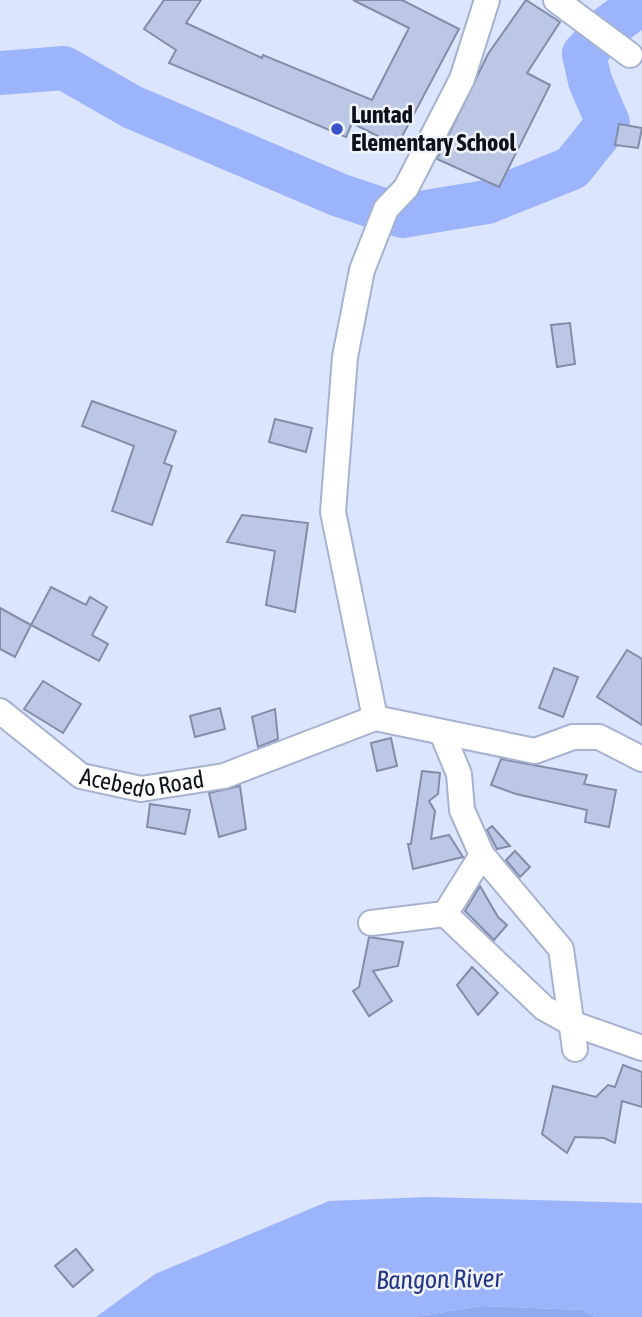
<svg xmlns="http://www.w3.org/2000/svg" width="642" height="1317" font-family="'Asap Condensed',sans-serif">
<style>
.forest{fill:#90a9ef}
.water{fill:#9bb4fb}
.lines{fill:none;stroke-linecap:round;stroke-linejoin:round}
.river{stroke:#9bb4fb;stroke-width:44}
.building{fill:#bcc7e5;stroke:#828da9;stroke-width:2}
.minor-casing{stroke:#a7b2d0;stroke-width:28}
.minor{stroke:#fff;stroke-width:24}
.poi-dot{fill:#3a54c7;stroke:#f0f3f9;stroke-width:2.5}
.labels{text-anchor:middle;stroke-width:5;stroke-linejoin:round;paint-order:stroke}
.poi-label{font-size:24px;font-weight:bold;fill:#0c101a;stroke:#f0f3f9;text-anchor:start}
.street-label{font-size:24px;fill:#0c101a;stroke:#f0f3f9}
.water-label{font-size:26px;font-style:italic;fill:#243787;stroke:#f0f3f9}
</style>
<rect width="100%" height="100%" fill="#dce5fe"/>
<polygon class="forest" points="481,1306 584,1310 595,1317 414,1317"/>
<polygon class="water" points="427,1197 642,1203 642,1317 595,1317 584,1310 481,1306 414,1317 96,1317 155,1274 329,1201"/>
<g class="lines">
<polyline class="river" points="0,73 64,68 132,107 339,195 402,216 487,202 572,168 608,123 590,81 584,54 611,25 642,3"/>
</g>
<g class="building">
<polygon points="164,0 201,0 186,23 262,58 263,55 372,100 409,28 353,0 402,0 459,29 397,146 352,123 346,137 169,63 176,50 144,29"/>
<polygon points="526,0 560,22 527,73 550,85 499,187 437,159 488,54"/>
<polygon points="619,124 642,128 638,148 615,145"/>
<polygon points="570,323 575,364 557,367 551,325"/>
<polygon points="92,401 176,431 164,463 172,466 152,525 112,511 134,446 82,426"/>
<polygon points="275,419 312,428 306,452 269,442"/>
<polygon points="242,515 308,523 295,612 266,605 275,551 227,542"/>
<polygon points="51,587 86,605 90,597 107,607 92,635 108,644 99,661 31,625"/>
<polygon points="0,608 31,625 15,657 0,649"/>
<polygon points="627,650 642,659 642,725 597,697"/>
<polygon points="554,668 578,677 563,717 539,708"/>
<polygon points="43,681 81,704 63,733 24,709"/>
<polygon points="220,708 225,729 195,737 190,716"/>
<polygon points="275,709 278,739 258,747 252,717"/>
<polygon points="391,738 397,766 377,771 371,743"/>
<polygon points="501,759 587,775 584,784 616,790 609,827 585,822 587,810 516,794 491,785"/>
<polygon points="422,771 440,773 438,794 429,801 435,811 431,839 449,835 463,857 413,869 408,844 411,844"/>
<polygon points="240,786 246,829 219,837 209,793"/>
<polygon points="150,804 190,810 185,834 147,827"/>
<polygon points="492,826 510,846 497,849 487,830"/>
<polygon points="515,851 530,867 520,877 506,860"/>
<polygon points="480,886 498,917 507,925 494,940 465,911"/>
<polygon points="369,937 403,942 398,966 373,971 392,1001 369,1016 353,991 359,987"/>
<polygon points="472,967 498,993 478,1015 457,985"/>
<polygon points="623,1065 642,1072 642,1107 622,1101 615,1143 604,1138 575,1137 567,1153 542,1134 553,1086 596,1097 608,1085 615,1087"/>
<polygon points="76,1249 93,1270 73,1287 55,1266"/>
</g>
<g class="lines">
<defs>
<g id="minor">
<polyline points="556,0 630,55"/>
<path id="s1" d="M 0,711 L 81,776 L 141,789 L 224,776 L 375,718 L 333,512 L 345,357 L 362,270 L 386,209 L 406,188 L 462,79 L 487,0"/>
<polyline points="375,718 535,751 573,737 599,737 642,759"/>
<polyline points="442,733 459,774 462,810 482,855 561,949 575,1049"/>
<polyline points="445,914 544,1008 571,1023 642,1048"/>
<polyline points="371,923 445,914 482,855"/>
</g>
</defs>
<use href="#minor" class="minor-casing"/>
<use href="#minor" class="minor"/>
</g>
<circle class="poi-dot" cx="337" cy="129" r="7"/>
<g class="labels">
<g class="poi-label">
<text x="351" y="123">Luntad<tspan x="351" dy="28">Elementary School</tspan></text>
</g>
<g class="street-label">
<text dy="8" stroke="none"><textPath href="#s1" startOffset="166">Acebedo Road</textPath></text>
</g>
<g class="water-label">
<text transform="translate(439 1279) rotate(-1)" y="9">Bangon River</text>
</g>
</g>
</svg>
